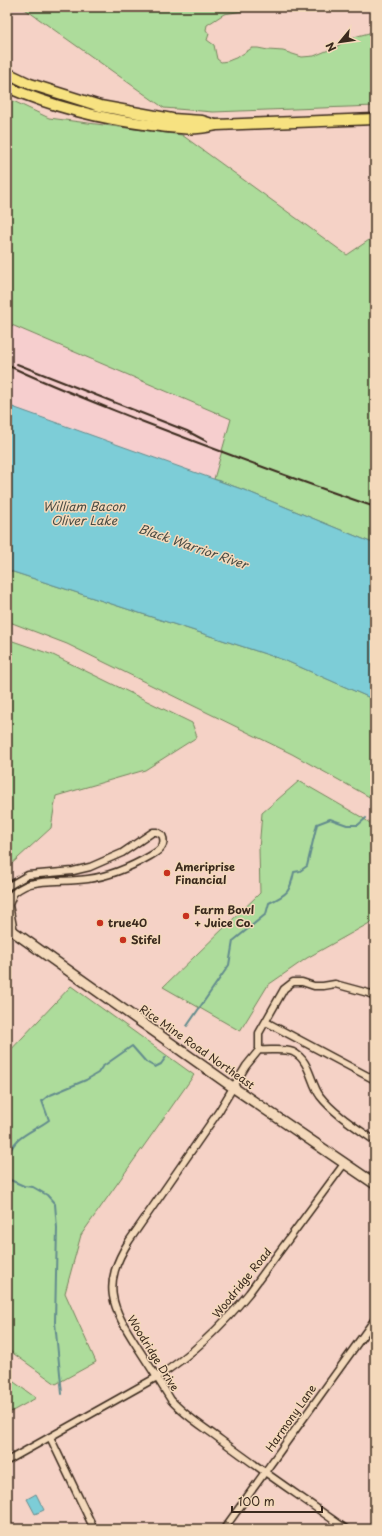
<svg xmlns="http://www.w3.org/2000/svg" width="382" height="1536" font-family="'Playpen Sans',sans-serif">
<style>
.built{fill:#f6cece}
.green{fill:#addc9b;stroke:#74835c}
.water{fill:#7dcdd7;stroke:#638c8d}
.lines{fill:none;stroke-linecap:round;stroke-linejoin:round}
.stream{stroke:#638c8d;stroke-width:2}
.minor-casing{stroke:#3b2a1e;stroke-width:9}
.secondary-casing{stroke:#3b2a1e;stroke-width:12}
.primary-casing{stroke:#3b2a1e;stroke-width:13}
.minor{stroke:#f4d9bb;stroke-width:6}
.secondary{stroke:#f4d9bb;stroke-width:9}
.primary{stroke:#f7e281;stroke-width:10}
.rail{stroke:#3b2a1e;stroke-width:2}
.poi-dot{fill:#c8321e;stroke:#f4d9bb;stroke-width:1.5}
.labels{text-anchor:middle;stroke-width:3;stroke-linejoin:round;paint-order:stroke}
.poi-label{font-size:11px;font-weight:bold;fill:#3b2a1e;stroke:#f4d9bb;text-anchor:start}
.street-label{font-size:11px;fill:#3b2a1e;stroke:#f4d9bb}
.water-label{font-size:12px;font-style:italic;fill:#484b43;stroke:#f4d9bb}
</style>
<rect width="100%" height="100%" fill="#f5d2c6"/>
<filter id="ink" filterUnits="userSpaceOnUse"><feTurbulence type="fractalNoise" baseFrequency=".025" numOctaves="2"/><feDisplacementMap in="SourceGraphic" scale="8" xChannelSelector="R" yChannelSelector="G"/><feConvolveMatrix kernelMatrix="1 2 1 2 8 2 1 2 1" color-interpolation-filters="sRGB"/></filter>
<g filter="url(#ink)">
<polygon class="built" points="7,323 231,419 214,479 7,405"/>
<g class="green">
<polygon points="22,7 248,7 243,11 224,14 207,25 206,30 209,34 207,40 214,45 217,59 221,62 228,61 238,57 252,48 258,48 268,50 283,51 302,57 314,56 336,47 350,38 369,33 375,28 375,106 213,112 164,108"/>
<polygon points="7,98 49,118 182,135 347,255 375,236 375,544 244,490 214,479 231,419 7,323"/>
<polygon points="7,570 284,660 375,700 375,800 292,754 67,644 7,621"/>
<polygon points="7,639 53,655 192,723 197,737 145,770 56,796 51,828 7,868"/>
<polygon points="299,781 363,818 375,827 375,920 307,958 268,985 240,1031 163,987 260,893 259,849 262,813"/>
<polygon points="71,986 194,1075 81,1235 65,1293 96,1362 56,1384 7,1349 7,1054"/>
<polygon points="7,1377 36,1398 7,1414"/>
</g>
<g class="water">
<polygon points="7,405 244,490 375,544 375,700 284,660 7,570"/>
<polygon points="36,1494 44,1510 35,1514 27,1499"/>
</g>
<g class="lines">
<g class="stream">
<polyline points="370,806 375,805"/>
<path d="M 187,1026 L 229,965 L 233,941 L 266,914 L 269,903 C 288,894 290,892 294,872 L 300,871 L 307,866 L 317,824 L 330,819 L 347,825 L 358,825 L 366,818"/>
<polyline points="8,1179 24,1186 33,1187 47,1195 55,1204 57,1228 55,1322 62,1394"/>
<path d="M 7,1184 C 8,1176 7,1168 8,1159 C 11,1137 33,1132 49,1120 L 42,1101 L 48,1096 L 86,1080 L 98,1073 L 102,1067 L 132,1046 L 146,1062 L 155,1067 L 161,1064 L 166,1057"/>
</g>
<defs>
<g id="minor">
<path d="M 7,887 L 28,875 L 73,871 L 90,867 L 122,853 L 153,832 L 157,832 L 162,835 C 167,845 159,851 150,856 C 131,867 110,876 88,879 C 69,882 48,879 30,884 C 20,887 14,892 7,899"/>
<polyline points="13,894 9,905 14,932"/>
<polyline points="266,1022 375,1080"/>
<path d="M 259,1050 C 269,1051 283,1048 293,1052 C 310,1060 310,1082 320,1096 C 334,1114 357,1128 375,1141"/>
<polyline points="50,1437 94,1529"/>
<path d="M 7,1461 L 157,1377 C 192,1355 223,1325 249,1293 L 344,1164"/>
<polyline points="224,1529 375,1319"/>
<path d="M 346,1529 C 304,1499 262,1471 221,1440 C 204,1427 185,1416 171,1400 C 160,1382 149,1365 138,1348 C 111,1306 101,1286 129,1241 L 219,1111 L 246,1066 L 259,1050 L 259,1033 L 284,989 L 293,982 L 302,982 L 314,986 L 323,986 L 335,984 L 368,993 L 375,996"/>
</g>
<polyline id="secondary" points="7,927 234,1088 375,1184"/>
<g id="primary">
<polyline points="7,73 30,84 100,106 172,119 202,121 215,125"/>
<path d="M 7,87 C 53,107 102,119 151,125 C 175,128 193,131 217,125 L 375,119"/>
</g>
</defs>
<use href="#minor" class="minor-casing"/>
<use href="#secondary" class="secondary-casing"/>
<use href="#primary" class="primary-casing"/>
<use href="#minor" class="minor"/>
<use href="#secondary" class="secondary"/>
<use href="#primary" class="primary"/>
<g class="rail">
<polyline points="17,364 187,431 206,441"/>
<path d="M 7,365 C 51,386 96,403 141,421 C 219,451 296,480 375,507"/>
</g>
</g>
</g>
<g class="poi-dot">
<circle cx="167" cy="873" r="4"/>
<circle cx="186" cy="916" r="4"/>
<circle cx="100" cy="923" r="4"/>
<circle cx="123" cy="940" r="4"/>
</g>
<g class="labels">
<g class="poi-label">
<text x="175" y="871">Ameriprise<tspan x="175" dy="13">Financial</tspan></text>
<text x="194" y="914">Farm Bowl<tspan x="194" dy="13">+ Juice Co.</tspan></text>
<text x="108" y="927">true40</text>
<text x="131" y="944">Stifel</text>
</g>
<g class="street-label">
<text transform="translate(197 1047) rotate(35)" y="4">Rice Mine Road Northeast</text>
<text transform="translate(242 1283) rotate(-51)" y="4">Woodridge Road</text>
<text transform="translate(153 1353) rotate(58)" y="4">Woodridge Drive</text>
<text transform="translate(291 1418) rotate(-55)" y="4">Harmony Lane</text>
</g>
<g class="water-label">
<text x="84" y="511">William Bacon<tspan x="84" dy="14">Oliver Lake</tspan></text>
<text transform="translate(193 547) rotate(19)" y="4">Black Warrior River</text>
</g>
</g>
<rect width="382" height="1536" fill="none" stroke="#f4d9bb" stroke-width="24"/>
<rect x="12" y="12" width="358" height="1512" fill="none" stroke="#3b2a1e" stroke-width="1.5" filter="url(#ink)"/>
<g transform="translate(340 42) rotate(241)" stroke="#f4d9bb" stroke-width="3" paint-order="stroke">
<path d="M0-3L7 15L0 10L-7 15Z" fill="#3b2a1e"/>
<text y="-6" font-size="11" font-weight="bold" text-anchor="middle" fill="#3b2a1e">N</text>
</g>
<path d="M232 1506v6h90v-6" fill="none" stroke="#3b2a1e" stroke-width="2"/>
<text x="238" y="1506" font-size="12" fill="#3b2a1e" stroke="#f4d9bb" stroke-width="3" paint-order="stroke">100 m</text>
</svg>
